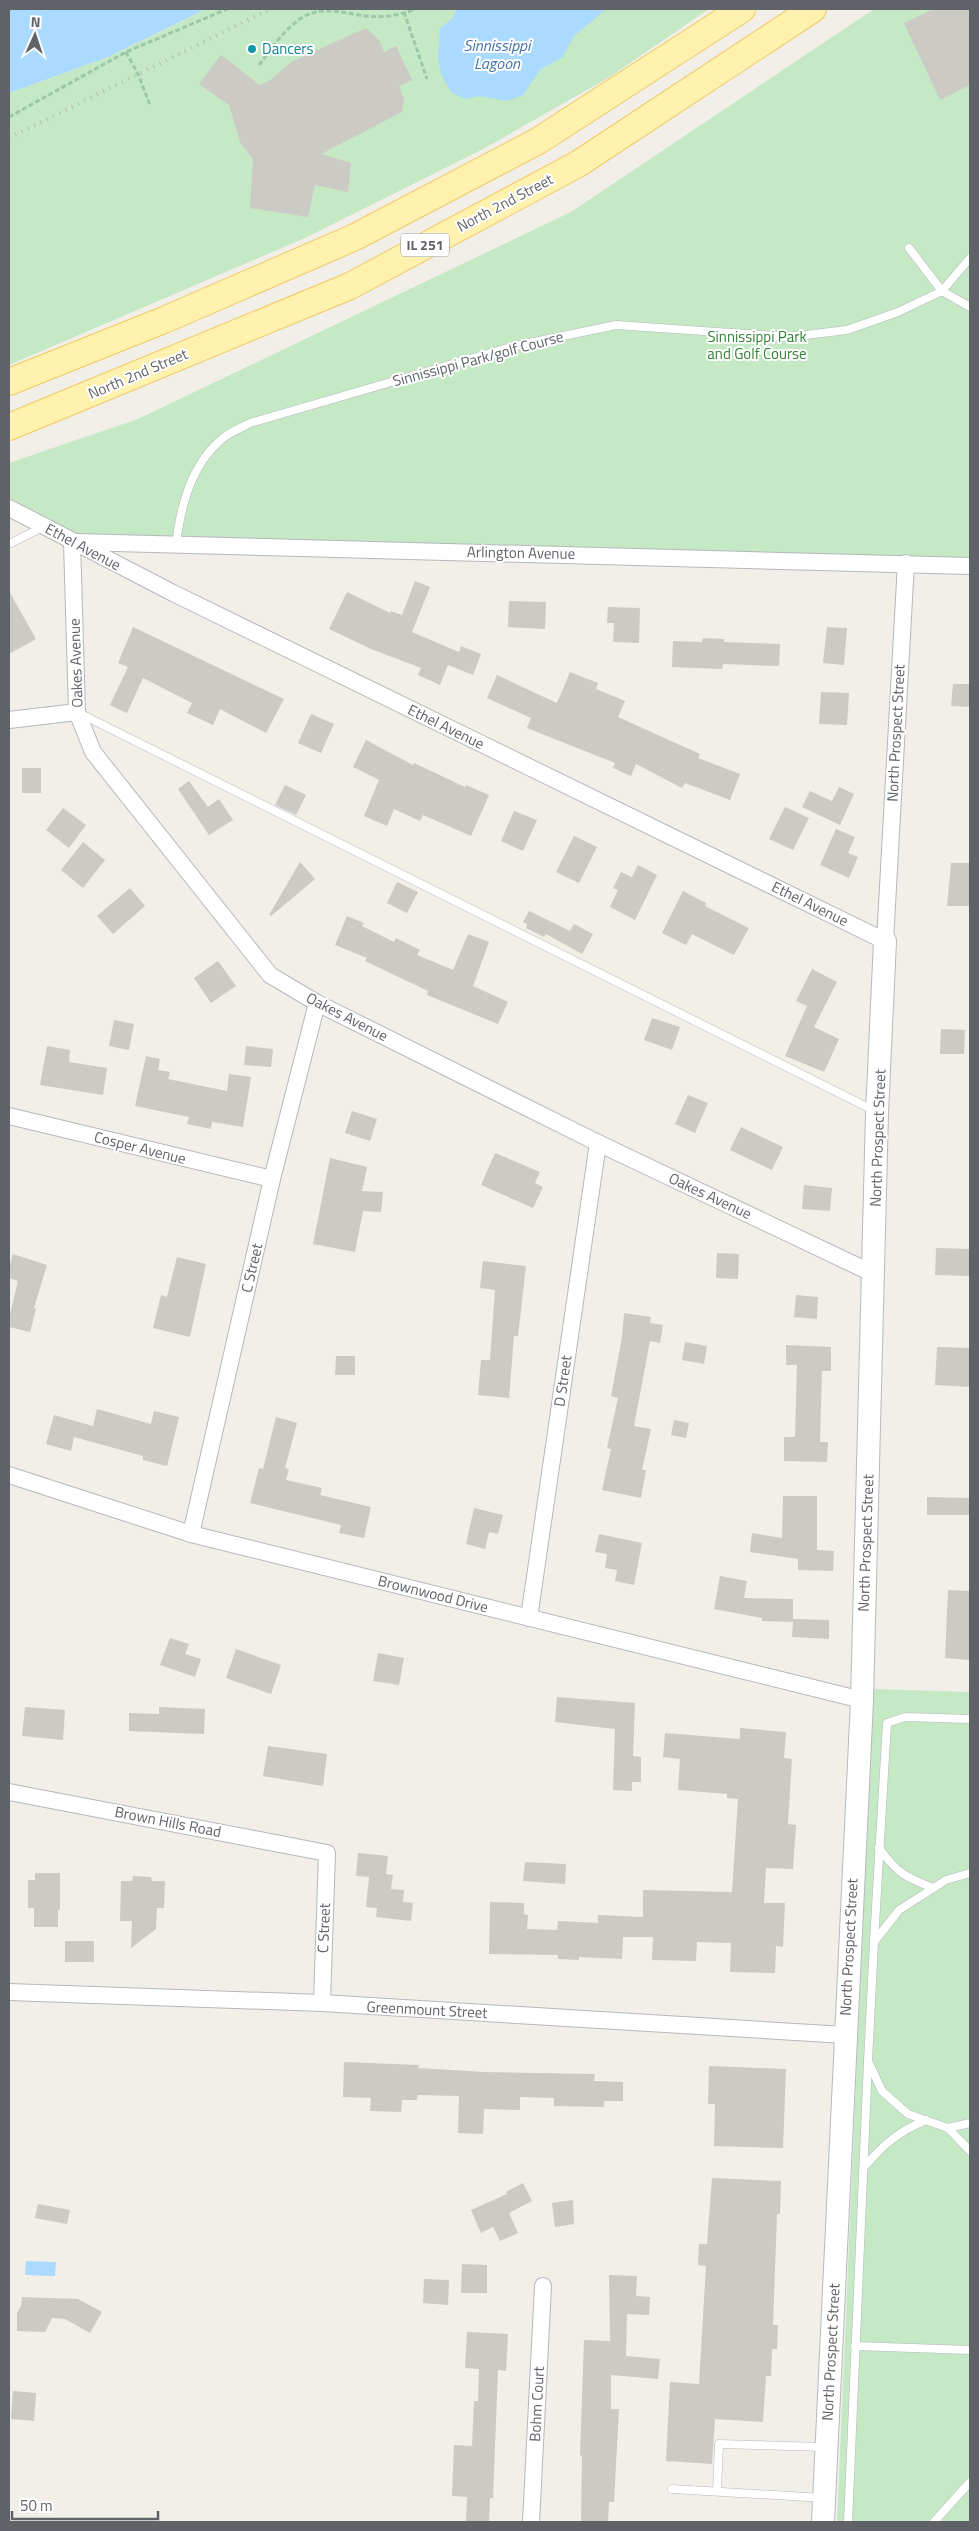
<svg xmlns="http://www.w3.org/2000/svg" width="979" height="2531" font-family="'Titillium Web',sans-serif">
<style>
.green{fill:#c5e8c5}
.water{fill:#aadaff}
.building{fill:#cccac5}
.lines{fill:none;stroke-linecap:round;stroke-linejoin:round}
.lane-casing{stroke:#b5b8bc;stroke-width:9}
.street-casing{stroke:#b5b8bc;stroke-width:18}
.secondary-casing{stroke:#b6babf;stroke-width:24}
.primary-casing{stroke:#f2c960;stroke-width:28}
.path{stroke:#9cc7a9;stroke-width:3;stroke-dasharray:5 2.5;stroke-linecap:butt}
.lane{stroke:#fff;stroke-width:8}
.street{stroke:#fff;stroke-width:16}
.secondary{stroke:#fff;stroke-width:22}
.primary{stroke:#fff2af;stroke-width:26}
.rail{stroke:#b6b7b8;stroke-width:4;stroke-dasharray:1 6;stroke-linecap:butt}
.culture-dot{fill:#0f9aa8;stroke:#fff;stroke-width:2}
.labels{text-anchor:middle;stroke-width:4;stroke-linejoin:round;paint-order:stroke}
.shield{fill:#fff;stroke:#8f9295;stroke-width:1}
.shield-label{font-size:14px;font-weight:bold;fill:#5f6368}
.culture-label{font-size:15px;fill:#0d838f;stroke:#fff;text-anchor:start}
.street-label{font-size:15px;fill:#5f6368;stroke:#fff}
.park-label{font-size:15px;fill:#348238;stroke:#fff}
.water-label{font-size:16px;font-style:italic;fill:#4174aa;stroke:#fff}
</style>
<rect width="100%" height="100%" fill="#f1efe8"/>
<g class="green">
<polygon points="206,9 709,9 608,78 483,149 305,238 9,365 9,93 108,57"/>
<polygon points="874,9 970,9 970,566 72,542 9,499 9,463 138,419 571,212"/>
<polygon points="873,1689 970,1692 970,2522 837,2522"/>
</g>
<g class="water">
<polygon points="9,9 206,9 108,57 9,93"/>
<polygon points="456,9 606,9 573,37 563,57 541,69 523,95 507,101 479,96 465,99 451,92 442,76 438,60 440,28 453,18"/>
<polygon points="26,2261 56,2262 55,2276 25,2275"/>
</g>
<g class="building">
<polygon points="934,9 970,9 970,85 940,100 904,23"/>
<polygon points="366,28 379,40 384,52 396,46 412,80 399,86 404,99 402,112 321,154 351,163 348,192 315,185 308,217 250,208 253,159 240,142 229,105 199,84 221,55 260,85 272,79 291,62"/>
<polygon points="415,581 430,587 412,632 459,652 461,646 481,654 473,675 448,665 440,685 418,675 421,668 371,649 329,629 347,592 390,613 391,611 402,615"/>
<polygon points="9,591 36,639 9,654"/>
<polygon points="509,601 546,602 545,629 508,627"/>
<polygon points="608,607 640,608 639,643 613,642 614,623 607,623"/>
<polygon points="133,627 284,699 266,733 220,709 213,725 187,713 192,703 143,678 127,713 110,705 128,667 118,663"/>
<polygon points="827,627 847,628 844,665 823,663"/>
<polygon points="703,638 724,639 724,642 780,644 779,666 723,664 722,669 672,667 673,641 702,642"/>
<polygon points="570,672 598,683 596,689 625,701 618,717 700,754 698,758 740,774 730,800 685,783 682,788 636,764 631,776 613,768 615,763 527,728 531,718 487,698 497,675 557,703"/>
<polygon points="953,684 970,684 970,707 951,706"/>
<polygon points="821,692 849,693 847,725 819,724"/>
<polygon points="311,714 334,724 321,753 298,743"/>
<polygon points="366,740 413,765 414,763 465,787 466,785 489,795 471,836 423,815 420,821 394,809 387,826 364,816 379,780 353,767"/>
<rect x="22" y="768" width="19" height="25"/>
<polygon points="189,781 208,807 219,799 233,820 209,835 178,789"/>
<polygon points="285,785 306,795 296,815 275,805"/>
<polygon points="839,787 854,794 840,825 802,807 810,791 832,801"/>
<polygon points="785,807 809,818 793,850 769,839"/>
<polygon points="63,808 86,825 69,848 46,830"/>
<polygon points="514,811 537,820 523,851 501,841"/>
<polygon points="836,829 855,837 848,853 858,857 849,878 820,865"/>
<polygon points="574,836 597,847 579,883 556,872"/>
<polygon points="83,842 105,860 83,888 61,870"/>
<polygon points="300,862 315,879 271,916 269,915"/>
<polygon points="951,863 970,863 970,906 947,906"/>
<polygon points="638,865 657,875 635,920 610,907 618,890 613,888 621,872 632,877"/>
<polygon points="397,882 418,892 407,913 387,903"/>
<polygon points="130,888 145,906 113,934 97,916"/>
<polygon points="683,891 706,903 705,906 749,928 734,955 692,934 686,945 662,933"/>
<polygon points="529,911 570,931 574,924 593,934 582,954 546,934 544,937 526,928 527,924 523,922"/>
<polygon points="347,916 364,923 362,926 394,942 396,938 420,950 417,955 453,970 468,934 489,942 473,986 508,1002 498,1024 427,995 428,991 365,961 367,958 335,945"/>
<polygon points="218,961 236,986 211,1003 194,978"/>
<polygon points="812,969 837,982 814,1027 839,1039 824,1072 785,1056 807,1006 796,1001"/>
<polygon points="652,1018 680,1027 672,1050 644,1040"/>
<polygon points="114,1020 134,1024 129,1050 109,1046"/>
<polygon points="941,1029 965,1030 964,1054 940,1054"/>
<polygon points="47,1046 70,1050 69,1062 107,1068 103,1095 40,1085"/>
<polygon points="246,1046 273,1049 271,1067 244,1065"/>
<polygon points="146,1056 160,1059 158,1070 170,1072 168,1079 227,1091 229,1074 251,1077 243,1127 212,1122 211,1129 187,1124 189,1117 135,1106"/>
<polygon points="688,1095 708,1103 695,1133 675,1124"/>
<polygon points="352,1111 377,1119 370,1141 345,1133"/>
<polygon points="741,1127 783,1147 772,1170 730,1150"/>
<polygon points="495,1153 540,1172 535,1183 543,1187 533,1208 481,1185"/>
<polygon points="330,1158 367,1167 362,1191 383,1192 381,1212 363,1211 355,1252 313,1244"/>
<polygon points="804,1185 832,1188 830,1211 802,1209"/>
<polygon points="936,1248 970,1249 970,1276 935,1275"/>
<polygon points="717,1253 739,1254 738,1279 716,1278"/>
<polygon points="13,1254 47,1265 34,1308 36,1309 30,1332 9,1327 9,1318 18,1281 9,1278 9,1268"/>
<polygon points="177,1257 206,1264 190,1337 153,1328 161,1295 167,1297"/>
<polygon points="483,1261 526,1266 518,1336 514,1336 509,1398 478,1395 481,1360 490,1360 495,1290 480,1288"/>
<polygon points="796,1295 818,1297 817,1319 794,1317"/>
<polygon points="624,1313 651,1317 650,1323 663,1325 660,1343 650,1341 634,1426 651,1429 642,1470 646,1470 641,1498 602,1490 611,1449 607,1448 618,1398 611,1396 622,1337"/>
<polygon points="685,1342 707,1346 704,1364 682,1360"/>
<polygon points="786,1345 831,1347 831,1371 822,1371 820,1442 828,1442 827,1462 784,1461 784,1437 795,1437 797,1365 786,1365"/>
<polygon points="937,1347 970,1348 970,1387 935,1385"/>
<polygon points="336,1356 355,1356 355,1375 335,1375"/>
<polygon points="97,1409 151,1424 154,1411 179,1417 167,1466 143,1460 143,1456 74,1437 71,1451 46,1444 54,1415 93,1426"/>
<polygon points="276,1417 297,1423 285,1468 289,1469 286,1480 322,1488 320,1495 371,1507 364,1538 339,1533 341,1525 250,1503 259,1468 263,1469"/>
<polygon points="674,1420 689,1423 686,1438 671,1435"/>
<polygon points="783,1496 817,1496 817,1550 834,1551 833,1571 798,1570 798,1559 750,1552 752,1533 782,1538"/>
<polygon points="927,1497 970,1498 970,1515 927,1515"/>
<polygon points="474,1508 503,1515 498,1534 489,1532 485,1549 466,1544"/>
<polygon points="599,1534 642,1543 634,1585 615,1581 617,1570 605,1568 607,1554 595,1552"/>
<polygon points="720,1576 747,1581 744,1598 793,1599 793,1619 829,1620 829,1639 792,1637 793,1622 762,1621 762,1618 714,1609"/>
<polygon points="948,1590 970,1591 970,1660 945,1658"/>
<polygon points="170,1638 189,1644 185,1654 201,1659 195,1677 160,1665"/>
<polygon points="236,1649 281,1665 271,1694 226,1678"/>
<polygon points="378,1653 404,1658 399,1685 373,1681"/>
<polygon points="557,1697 635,1703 633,1756 641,1757 641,1782 632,1782 632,1791 613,1790 615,1729 555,1722"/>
<polygon points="25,1707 65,1710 63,1740 22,1736"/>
<polygon points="159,1707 205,1709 204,1734 129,1731 129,1713 159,1714"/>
<polygon points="740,1728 786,1732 784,1758 792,1759 788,1824 796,1825 793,1869 766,1868 764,1903 785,1903 783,1947 776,1946 775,1973 730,1972 731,1943 697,1942 696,1961 652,1960 653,1937 623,1937 622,1959 579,1957 579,1960 558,1959 558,1955 489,1954 490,1902 524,1903 524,1914 528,1915 527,1929 557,1930 558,1921 598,1923 598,1915 643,1917 643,1890 732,1892 738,1799 727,1798 727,1794 678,1790 680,1759 663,1757 665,1733 740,1739"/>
<polygon points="268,1746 327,1754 323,1786 263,1776"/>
<polygon points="358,1853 388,1856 386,1874 393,1875 391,1889 404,1890 403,1902 413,1903 411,1921 376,1917 377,1908 366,1907 369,1877 356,1876"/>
<polygon points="525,1862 566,1864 565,1884 523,1881"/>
<polygon points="35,1873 60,1873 60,1910 58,1910 58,1927 34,1927 34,1908 28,1908 28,1880 35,1880"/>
<polygon points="133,1876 151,1877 152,1881 165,1881 164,1908 157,1908 156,1929 131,1948 132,1921 120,1921 121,1881 132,1881"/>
<rect x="65" y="1941" width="29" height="21"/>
<polygon points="344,2062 419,2065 418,2068 485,2072 595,2074 594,2081 623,2082 623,2101 604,2101 604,2107 554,2106 554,2098 520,2097 520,2110 484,2109 483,2134 458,2133 459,2096 418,2095 417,2100 402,2100 401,2112 370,2111 371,2098 343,2097"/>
<polygon points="709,2066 786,2069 783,2148 714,2146 715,2104 708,2104"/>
<polygon points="712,2178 781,2181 780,2214 777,2214 773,2325 778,2325 777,2349 772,2349 771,2376 766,2376 763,2422 715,2419 712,2464 666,2461 670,2382 699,2384 706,2266 698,2265 699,2244 707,2244"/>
<polygon points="523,2183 532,2201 509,2213 518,2233 500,2241 493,2227 481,2233 471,2210 507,2194 506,2192"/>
<polygon points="573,2200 574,2224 555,2227 552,2203"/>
<polygon points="38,2204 70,2210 67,2224 35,2218"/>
<polygon points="462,2264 487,2265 487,2293 461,2293"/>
<polygon points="609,2275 637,2276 636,2296 650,2297 649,2315 627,2314 626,2356 660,2359 658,2379 611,2375 611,2409 619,2409 614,2502 609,2502 608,2522 581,2522 582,2456 580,2455 584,2340 610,2341"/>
<polygon points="424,2279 449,2280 448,2305 423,2303"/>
<polygon points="22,2297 78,2299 102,2312 90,2333 65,2319 52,2318 45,2332 17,2331 17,2313 21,2306"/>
<polygon points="467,2332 508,2334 506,2371 498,2370 493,2498 490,2498 489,2522 466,2522 467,2497 452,2496 454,2445 472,2446 474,2401 478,2401 479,2369 465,2368"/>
<polygon points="13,2391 36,2393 34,2421 11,2419"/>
</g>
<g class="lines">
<defs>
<g id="lane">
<polyline points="909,248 942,291 970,307"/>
<polyline points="9,544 43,527"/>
<path d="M 176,544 C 181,505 191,465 222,439 C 230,432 241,428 250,423 L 515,346 L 616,325 L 789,337 L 847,330 L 898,312 L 942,291 L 970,258"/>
<polyline points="81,714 873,1110"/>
<path d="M 879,1848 C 897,1873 905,1877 933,1888"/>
<polyline points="970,1873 946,1880 899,1910 874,1942 868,2061 882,2091 908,2114 948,2128 970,2151"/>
<polyline points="874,1941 887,1723 905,1717 970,1719"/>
<polyline points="948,2128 970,2123"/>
<path d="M 865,2166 C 885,2143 898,2132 926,2120"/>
<polyline points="855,2346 970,2350"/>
<polyline points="672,2489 823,2498"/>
<polyline points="717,2491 719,2444 825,2447"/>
<polyline points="848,2522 868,2061"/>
<polyline points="934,2522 970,2482"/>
</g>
<g id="street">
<polyline points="9,508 173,593 885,941 906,563"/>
<polyline points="72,542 77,712 93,752 270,975 317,1003 598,1143 874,1274"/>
<polyline points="77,542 970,566"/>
<polyline points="9,720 77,712"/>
<polyline points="9,1116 272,1179"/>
<polyline points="9,1475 191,1534 862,1700"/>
<polyline points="191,1534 272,1179 317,1003"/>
<polyline points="529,1618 598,1143"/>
<polyline points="9,1792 327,1853 322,2003"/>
<polyline points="9,1992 322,2003 845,2035"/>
<polyline points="531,2522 543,2286"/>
</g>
<polyline id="secondary" points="823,2522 862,1700 877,1113 885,941"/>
<g id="primary">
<polyline points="9,382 164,320 355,237 538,141 742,9"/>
<polyline points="9,427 350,286 578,164 813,9"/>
</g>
</defs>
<use href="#lane" class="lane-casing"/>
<use href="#street" class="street-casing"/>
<use href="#secondary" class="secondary-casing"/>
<use href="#primary" class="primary-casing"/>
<g class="path">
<polyline points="404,12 427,79"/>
<polyline points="126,52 138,74 150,105"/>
<path d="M 259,65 C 272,48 284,29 303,17 C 323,5 346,14 367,16 C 384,18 400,15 416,9"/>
<polyline points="9,117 126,52 227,9"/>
</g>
<use href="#lane" class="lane"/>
<use href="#street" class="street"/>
<use href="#secondary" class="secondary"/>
<use href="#primary" class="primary"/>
<polyline class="rail" points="9,138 270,9"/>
</g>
<circle class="culture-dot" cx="252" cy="49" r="5"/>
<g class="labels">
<rect class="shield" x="401" y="233.5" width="48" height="23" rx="4"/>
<g class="shield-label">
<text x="425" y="250">IL 251</text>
</g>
<g class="culture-label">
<text x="262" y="54">Dancers</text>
</g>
<g class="street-label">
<text transform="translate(505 203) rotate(-28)" y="5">North 2nd Street</text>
<text transform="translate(478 359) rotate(-15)" y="5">Sinnissippi Park/golf Course</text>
<text transform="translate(138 374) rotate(-23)" y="5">North 2nd Street</text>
<text transform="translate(83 547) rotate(28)" y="5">Ethel Avenue</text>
<text transform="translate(521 553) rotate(1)" y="5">Arlington Avenue</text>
<text transform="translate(76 663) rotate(-92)" y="5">Oakes Avenue</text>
<text transform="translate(446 727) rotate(26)" y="5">Ethel Avenue</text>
<text transform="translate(896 733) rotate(-87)" y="5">North Prospect Street</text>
<text transform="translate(810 904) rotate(26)" y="5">Ethel Avenue</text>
<text transform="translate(347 1017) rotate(27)" y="5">Oakes Avenue</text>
<text transform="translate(878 1138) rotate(-88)" y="5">North Prospect Street</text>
<text transform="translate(140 1148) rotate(14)" y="5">Cosper Avenue</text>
<text transform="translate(710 1196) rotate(25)" y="5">Oakes Avenue</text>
<text transform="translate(252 1268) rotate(-77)" y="5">C Street</text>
<text transform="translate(563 1381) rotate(-82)" y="5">D Street</text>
<text transform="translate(866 1543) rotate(-88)" y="5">North Prospect Street</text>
<text transform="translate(433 1594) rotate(14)" y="5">Brownwood Drive</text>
<text transform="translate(168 1822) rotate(11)" y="5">Brown Hills Road</text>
<text transform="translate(324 1928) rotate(-88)" y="5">C Street</text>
<text transform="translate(849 1947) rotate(-87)" y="5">North Prospect Street</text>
<text transform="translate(427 2010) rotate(3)" y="5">Greenmount Street</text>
<text transform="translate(831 2352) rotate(-87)" y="5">North Prospect Street</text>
<text transform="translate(537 2404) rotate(-87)" y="5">Bohm Court</text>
</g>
<g class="park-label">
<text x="757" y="342">Sinnissippi Park<tspan x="757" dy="17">and Golf Course</tspan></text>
</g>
<g class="water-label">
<text x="497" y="51">Sinnissippi<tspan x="497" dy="18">Lagoon</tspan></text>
</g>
</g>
<rect width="979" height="2531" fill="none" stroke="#5f6368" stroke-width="20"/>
<g transform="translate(35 35) rotate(3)" stroke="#ffffff" stroke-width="4" paint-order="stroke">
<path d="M0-4L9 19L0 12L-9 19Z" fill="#5f6368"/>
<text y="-8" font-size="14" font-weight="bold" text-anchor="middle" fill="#5f6368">N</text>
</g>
<path d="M12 2511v8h146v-8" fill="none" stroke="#5f6368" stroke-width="2.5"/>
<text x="20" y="2511" font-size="15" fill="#5f6368" stroke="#ffffff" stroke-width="4" paint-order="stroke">50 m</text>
</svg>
